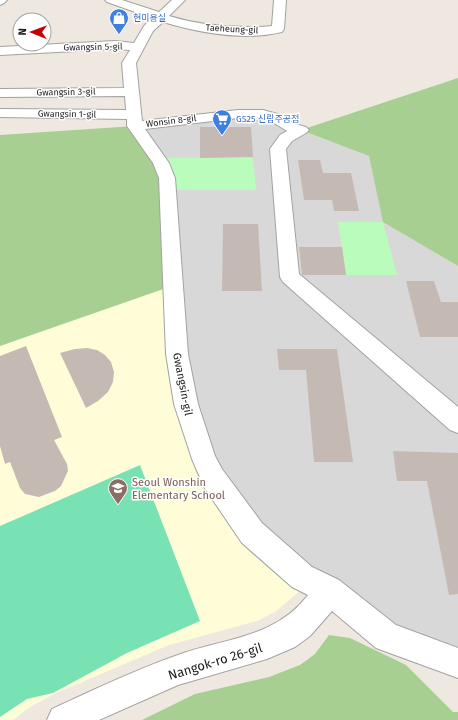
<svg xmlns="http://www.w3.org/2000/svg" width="458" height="720" font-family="'Fira Sans','Noto Sans KR',sans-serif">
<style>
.residential{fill:#d9d8d8}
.education{fill:#fffdd7}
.forest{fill:#a7cf92}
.park{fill:#b9fcbb}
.pitch{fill:#79e2b5}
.building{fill:#c5bab3}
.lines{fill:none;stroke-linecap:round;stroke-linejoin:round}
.minor-casing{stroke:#a2a2a2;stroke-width:2}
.minor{fill:#fff;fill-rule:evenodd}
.labels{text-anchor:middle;stroke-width:3;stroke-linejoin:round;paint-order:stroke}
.far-shop-label{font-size:9px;fill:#366cbe;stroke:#fff;text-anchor:start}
.far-street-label{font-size:9px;fill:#1b1b1b;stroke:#fff}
.street-label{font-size:11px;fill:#1b1b1b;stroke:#fff}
.education-label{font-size:11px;fill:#785e54;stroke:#fff;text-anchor:start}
.near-street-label{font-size:13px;fill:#1b1b1b;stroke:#fff}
</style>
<rect width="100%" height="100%" fill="#eee8e0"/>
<polygon class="residential" points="263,115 369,156 384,222 458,266 458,663 329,590 213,478 135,126"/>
<polygon class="education" points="164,288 186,416 301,590 275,612 257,621 169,645 54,694 30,707 13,720 0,720 0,345"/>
<g class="forest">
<polygon points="458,78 458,266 383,222 369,156 301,130"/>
<polygon points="135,126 160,158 172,286 0,346 0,135"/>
<polygon points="329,635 350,638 406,665 453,712 458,712 458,720 142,720 195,694 269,677 300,665 315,654"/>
</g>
<g class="park">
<polygon points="253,157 256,190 168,190 160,158"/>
<polygon points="338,222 383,222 397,275 346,275"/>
</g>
<polygon class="pitch" points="140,465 200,621 127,653 53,693 27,699 0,717 0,526"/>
<g class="building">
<polygon points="200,127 251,127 253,157 200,158"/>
<polygon points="298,160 320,160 323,173 351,173 359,211 334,211 332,200 304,200"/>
<polygon points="223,224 258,224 262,291 222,291"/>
<polygon points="299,247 342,247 346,275 302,275"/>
<polygon points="406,281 434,281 441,302 458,302 458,337 420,337"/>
<polygon points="26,346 62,437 54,440 67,464 68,471 61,486 55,491 39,497 25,494 20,488 10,462 5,464 0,446 0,356"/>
<polygon points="87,348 97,350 105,355 111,362 114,372 113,382 108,392 98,401 86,408 60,353 75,349"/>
<polygon points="277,349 337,349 353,462 314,462 306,370 279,370"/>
<polygon points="393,451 458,453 458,594 449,595 427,481 397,481"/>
</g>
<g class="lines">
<defs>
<g id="minor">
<polygon points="0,0 7,0 4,3 0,5"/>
<path d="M 105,0 L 122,0 L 159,12 L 172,0 L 185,0 L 169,16 C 203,26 237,29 272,26 L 274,0 L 286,0 L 284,29 L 282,32 C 245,41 200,33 163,22 L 153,31 L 136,63 L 142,121 L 238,110 L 263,110 L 281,115 L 295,124 L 306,127 L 309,130 L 306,133 L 292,141 L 286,149 L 299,274 L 458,407 L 458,433 L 450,430 L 283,282 L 280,277 L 270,149 L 280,135 L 287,131 L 271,121 L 238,118 L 145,129 L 169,163 L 175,178 L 188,354 L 198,404 L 215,456 L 222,469 L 262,523 L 312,567 L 339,580 L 396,625 L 458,648 L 458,678 L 376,648 L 332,611 L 310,636 L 295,647 L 267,659 L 178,685 L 99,720 L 47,720 L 52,709 C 93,690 135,670 178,655 C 226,638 275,638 308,595 L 292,587 L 242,543 L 204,487 L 192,459 L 174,404 L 166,354 L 159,178 L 153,163 L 127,126 L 127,119 L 0,117 L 0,109 L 126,110 L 125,96 L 0,97 L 0,89 L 124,88 L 122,63 L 130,50 L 115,49 L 0,55 L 0,47 L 115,41 L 134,43 L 144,26 L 152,18 L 107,2 Z"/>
</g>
</defs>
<use href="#minor" class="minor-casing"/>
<use href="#minor" class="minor"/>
</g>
<defs>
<symbol id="shop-pin" viewBox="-11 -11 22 30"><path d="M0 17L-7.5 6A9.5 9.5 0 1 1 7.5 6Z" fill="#3f7fe0" stroke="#fff"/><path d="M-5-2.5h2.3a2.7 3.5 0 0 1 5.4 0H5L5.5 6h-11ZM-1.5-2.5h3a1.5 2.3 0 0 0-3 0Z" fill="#fff"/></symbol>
<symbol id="supermarket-pin" viewBox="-11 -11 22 30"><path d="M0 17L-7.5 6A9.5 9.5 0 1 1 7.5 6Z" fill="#3f7fe0" stroke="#fff"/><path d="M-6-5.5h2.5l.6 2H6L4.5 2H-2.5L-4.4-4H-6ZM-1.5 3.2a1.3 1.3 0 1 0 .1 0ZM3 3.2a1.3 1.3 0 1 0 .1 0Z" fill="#fff"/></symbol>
<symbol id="school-pin" viewBox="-11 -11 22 30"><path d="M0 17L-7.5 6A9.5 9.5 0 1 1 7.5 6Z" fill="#8d6e63" stroke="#fff"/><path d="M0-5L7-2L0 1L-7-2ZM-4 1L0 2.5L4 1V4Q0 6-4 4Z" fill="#fff"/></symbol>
</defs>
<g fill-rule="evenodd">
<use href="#shop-pin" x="108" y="7" width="22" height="30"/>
<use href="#supermarket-pin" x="211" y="108" width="22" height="30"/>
<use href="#school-pin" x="107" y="477" width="22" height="30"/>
</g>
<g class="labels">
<g class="far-shop-label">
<text x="133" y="21">현미용실</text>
<text x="236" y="122">GS25 신림주공점</text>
</g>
<g class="far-street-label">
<text transform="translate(232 29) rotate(3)" y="3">Taeheung-gil</text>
<text transform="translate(93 47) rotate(-1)" y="3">Gwangsin 5-gil</text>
<text transform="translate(66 92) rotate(-1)" y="3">Gwangsin 3-gil</text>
<text transform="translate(67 114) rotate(1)" y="3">Gwangsin 1-gil</text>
<text transform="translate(171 121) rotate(-7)" y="3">Wonsin 8-gil</text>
</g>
<g class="street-label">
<text transform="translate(183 384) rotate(79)" y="4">Gwangsin-gil</text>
</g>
<g class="education-label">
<text x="132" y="486">Seoul Wonshin<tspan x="132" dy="13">Elementary School</tspan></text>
</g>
<g class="near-street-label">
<text transform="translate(215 661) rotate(-17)" y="5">Nangok-ro 26-gil</text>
</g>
</g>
<g transform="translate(32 32) rotate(271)"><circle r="19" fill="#ffffff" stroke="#a4a4a4"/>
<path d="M0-3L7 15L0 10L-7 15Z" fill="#c60008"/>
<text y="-6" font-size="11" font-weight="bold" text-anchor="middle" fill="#1b1b1b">N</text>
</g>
</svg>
